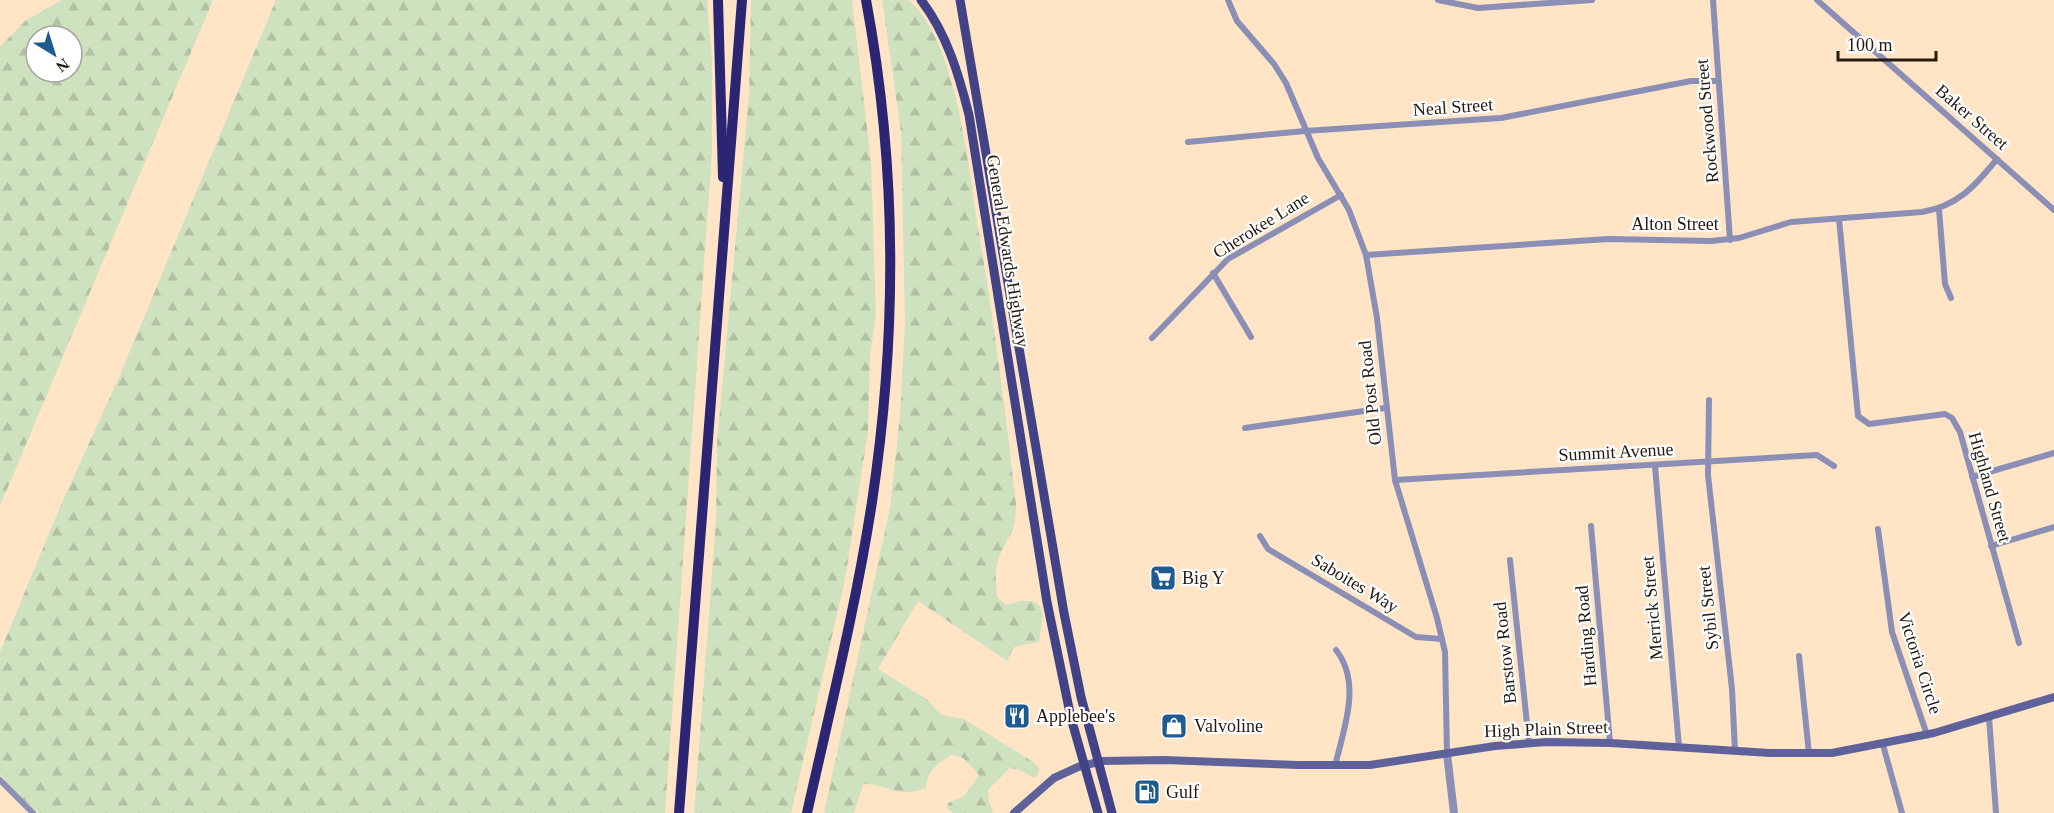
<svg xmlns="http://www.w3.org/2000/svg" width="2054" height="813" font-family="Georgia,serif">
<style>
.forest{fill:url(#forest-firs);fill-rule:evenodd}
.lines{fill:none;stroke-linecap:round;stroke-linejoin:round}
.minor{stroke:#8b8eb5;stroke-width:6}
.tertiary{stroke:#8b8eb5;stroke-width:8}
.secondary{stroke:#5f629a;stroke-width:8}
.primary{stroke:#424286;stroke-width:9}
.motorway{stroke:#2b2573;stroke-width:10}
.labels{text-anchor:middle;stroke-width:4.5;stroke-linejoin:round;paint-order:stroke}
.street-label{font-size:18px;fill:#241a0f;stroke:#fff}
.poi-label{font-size:18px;fill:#241a0f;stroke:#fff;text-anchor:start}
</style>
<defs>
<pattern id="forest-firs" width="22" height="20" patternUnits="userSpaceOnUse" patternTransform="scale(1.5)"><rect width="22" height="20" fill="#cfe2c0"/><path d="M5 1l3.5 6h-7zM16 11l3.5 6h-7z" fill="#b2c1a4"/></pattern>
</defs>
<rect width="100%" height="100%" fill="#ffe4c6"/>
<g class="forest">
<path d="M 62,0 L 213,0 L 0,506 L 0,47 L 26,20 ZM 36,36 L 72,36 L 72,72 L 36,72 Z"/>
<polygon points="276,0 707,0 712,58 712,152 665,813 39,813 17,794 0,774 0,652 60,507 120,375"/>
<polygon points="751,0 852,0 871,161 876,315 870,356 868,431 845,580 791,813 694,813 716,520 717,443 749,95"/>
<path d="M 882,0 L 908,0 C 957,38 969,173 979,232 C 994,323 1006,413 1016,504 C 1016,533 1008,535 999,558 C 994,570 996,584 997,597 L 1006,605 L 1021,601 L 1032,601 L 1039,605 L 1043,614 L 1039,642 L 1014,647 L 1007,661 L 918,601 L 878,669 L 928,700 L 941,715 L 964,719 L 1035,763 L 1039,769 L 1038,775 L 1034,778 L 1020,770 L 1010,768 L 988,790 L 989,802 L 993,813 L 953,813 L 947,808 L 948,803 L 964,796 L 979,775 L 963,758 L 951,755 C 937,764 927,771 926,788 C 898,799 888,784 863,784 L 854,813 L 824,813 L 890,508 L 900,415 L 905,323 L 901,132 Z"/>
</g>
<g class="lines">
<g class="minor">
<polyline points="1228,0 1237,21 1274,64 1286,83 1318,158 1349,210 1366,255 1377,318 1395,480 1437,618 1445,652 1447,754"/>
<polyline points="1438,0 1478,8 1592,0"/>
<polyline points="1713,0 1730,240"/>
<polyline points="1817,0 2054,210"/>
<polyline points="1188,142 1305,131 1501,118 1691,81 1718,81"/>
<polyline points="1939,209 1945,284 1951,298"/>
<polyline points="1839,219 1858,416 1869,424 1945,414 1952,418 1960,432 2019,643"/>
<path d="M 1366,255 L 1608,239 L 1711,241 L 1739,238 L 1791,222 L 1922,212 C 1958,206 1975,186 1997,159"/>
<polyline points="1213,273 1251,337"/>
<polyline points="1152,338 1228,259 1341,195"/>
<polyline points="1709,400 1708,475 1732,689 1735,751"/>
<polyline points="1245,428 1385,408"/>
<polyline points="1655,466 1679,747"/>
<polyline points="1972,477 2054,453"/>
<polyline points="1395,480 1817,455 1834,466"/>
<polyline points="1591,526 1610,743"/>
<polyline points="1878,529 1892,632 1927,735"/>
<polyline points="1260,536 1268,549 1416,637 1442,639"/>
<polyline points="1991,546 2054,527"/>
<polyline points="1510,560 1529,743"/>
<polyline points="1799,656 1809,754"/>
<polyline points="1989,717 1996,813"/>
<polyline points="1883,745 1902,813"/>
<path d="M 1335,766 C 1344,728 1362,683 1336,650"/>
<polyline points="0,780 33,813"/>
</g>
<polyline class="tertiary" points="1447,754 1454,813"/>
<polyline class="secondary" points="1014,813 1054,778 1078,767 1102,761 1164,760 1299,765 1370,765 1495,746 1547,742 1610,743 1770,753 1832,753 1934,733 2054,697"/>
<g class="primary">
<path d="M 921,0 C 947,34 959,75 969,115 L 1047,602 L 1071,718 L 1098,813"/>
<polyline points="960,0 1064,613 1081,697 1112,813"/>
</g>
<g class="motorway">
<polyline points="718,0 723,177"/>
<polyline points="679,813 742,0"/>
<path d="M 807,813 C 830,710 856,606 872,502 C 897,336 897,165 866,0"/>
</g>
</g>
<defs>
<symbol id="supermarket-square" viewBox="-11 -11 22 22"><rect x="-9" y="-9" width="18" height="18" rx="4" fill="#1f5b91" stroke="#fff"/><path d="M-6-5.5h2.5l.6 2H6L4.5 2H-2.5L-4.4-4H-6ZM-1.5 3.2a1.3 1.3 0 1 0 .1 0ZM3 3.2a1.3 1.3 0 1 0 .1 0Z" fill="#fff"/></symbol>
<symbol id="restaurant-square" viewBox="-11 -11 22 22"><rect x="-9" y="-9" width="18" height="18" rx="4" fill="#1f5b91" stroke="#fff"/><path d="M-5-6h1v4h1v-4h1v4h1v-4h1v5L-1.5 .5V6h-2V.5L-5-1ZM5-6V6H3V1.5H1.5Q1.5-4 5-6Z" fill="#fff"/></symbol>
<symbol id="shop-square" viewBox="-11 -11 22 22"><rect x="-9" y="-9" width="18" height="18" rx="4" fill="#1f5b91" stroke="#fff"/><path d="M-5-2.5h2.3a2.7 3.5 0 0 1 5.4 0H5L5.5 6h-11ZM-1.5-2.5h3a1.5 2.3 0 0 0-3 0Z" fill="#fff"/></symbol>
<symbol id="fuel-square" viewBox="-11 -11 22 22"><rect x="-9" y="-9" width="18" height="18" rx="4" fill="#1f5b91" stroke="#fff"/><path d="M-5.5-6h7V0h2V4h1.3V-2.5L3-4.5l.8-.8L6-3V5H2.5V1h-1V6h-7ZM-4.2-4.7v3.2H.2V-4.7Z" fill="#fff"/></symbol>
</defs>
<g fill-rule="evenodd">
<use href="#supermarket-square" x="1148" y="563" width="30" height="30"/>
<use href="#restaurant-square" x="1002" y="701" width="30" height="30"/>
<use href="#shop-square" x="1159" y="711" width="30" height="30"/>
<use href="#fuel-square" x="1132" y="777" width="30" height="30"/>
</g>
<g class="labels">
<g class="street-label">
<text transform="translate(1453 107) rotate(-4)" y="6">Neal Street</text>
<text transform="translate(1972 117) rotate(41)" y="6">Baker Street</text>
<text transform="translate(1707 121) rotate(-95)" y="6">Rockwood Street</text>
<text x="1675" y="230">Alton Street</text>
<text transform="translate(1261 225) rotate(-32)" y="6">Cherokee Lane</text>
<text transform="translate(1008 251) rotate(81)" y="6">General Edwards Highway</text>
<text transform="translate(1370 393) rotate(-96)" y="6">Old Post Road</text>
<text transform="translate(1616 452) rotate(-3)" y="6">Summit Avenue</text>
<text transform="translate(1990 487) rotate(74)" y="6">Highland Street</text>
<text transform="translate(1355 583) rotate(31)" y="6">Saboites Way</text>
<text transform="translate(1652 608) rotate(-95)" y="6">Merrick Street</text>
<text transform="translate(1708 608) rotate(-96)" y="6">Sybil Street</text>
<text transform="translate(1586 636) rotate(-95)" y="6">Harding Road</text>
<text transform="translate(1505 653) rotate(-96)" y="6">Barstow Road</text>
<text transform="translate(1920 663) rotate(72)" y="6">Victoria Circle</text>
<text transform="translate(1546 729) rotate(-2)" y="6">High Plain Street</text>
</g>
<g class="poi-label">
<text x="1182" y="584">Big Y</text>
<text x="1036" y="722">Applebee's</text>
<text x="1194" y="732">Valvoline</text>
<text x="1166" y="798">Gulf</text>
</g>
</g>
<g transform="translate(54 54) rotate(142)"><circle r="28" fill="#ffffff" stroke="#a7a39f" stroke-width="1.5"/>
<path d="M0-4.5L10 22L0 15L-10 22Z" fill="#1f5b91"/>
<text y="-9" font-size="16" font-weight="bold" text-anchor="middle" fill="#241a0f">N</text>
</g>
<path d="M1838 51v9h98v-9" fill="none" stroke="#241a0f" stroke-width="3"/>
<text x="1847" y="51" font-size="18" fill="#241a0f" stroke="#ffffff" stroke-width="4.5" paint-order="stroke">100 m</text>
</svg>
